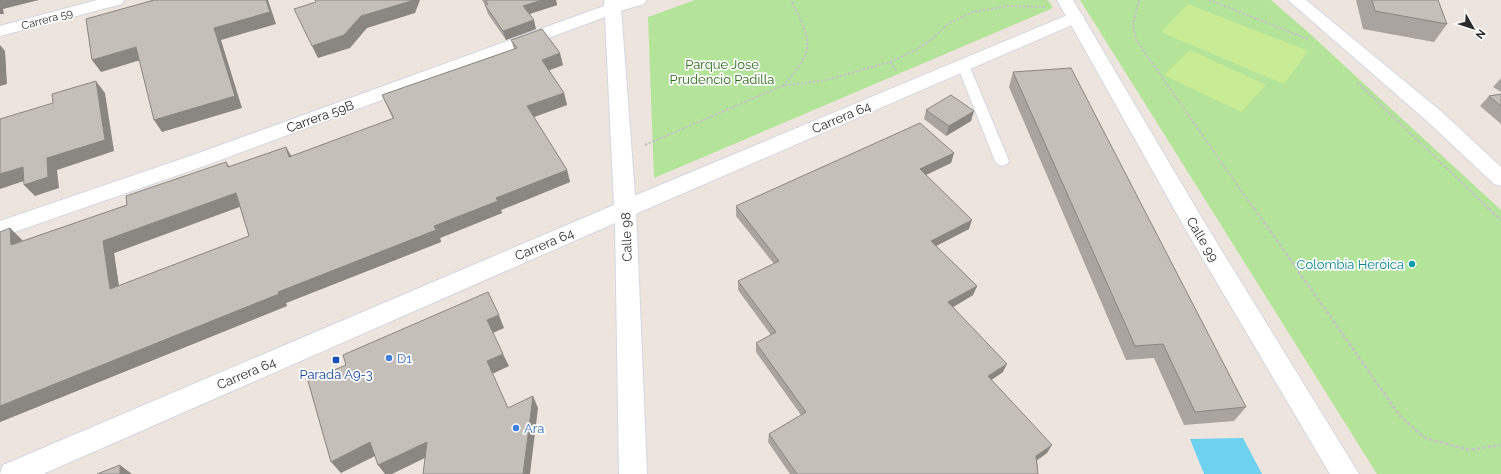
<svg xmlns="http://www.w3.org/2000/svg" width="1501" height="474" font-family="Raleway,sans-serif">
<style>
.green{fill:#b4e499}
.pitch{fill:#c9eb94}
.water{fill:#6fd1f0}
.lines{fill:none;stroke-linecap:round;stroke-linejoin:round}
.lane-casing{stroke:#d2d6e4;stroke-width:2}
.street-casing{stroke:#d2d6e4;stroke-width:2}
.secondary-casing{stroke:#d2d6e4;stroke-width:2}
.path-far1{stroke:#c4c4c4;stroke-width:2;stroke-dasharray:2.5 1.5;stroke-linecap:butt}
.path{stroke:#c4c4c4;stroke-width:2.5;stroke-dasharray:3.5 2;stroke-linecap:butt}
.lane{fill:#fff;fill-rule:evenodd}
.street{fill:#fff;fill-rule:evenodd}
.secondary{fill:#fff;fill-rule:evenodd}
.wall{fill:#a9a49f;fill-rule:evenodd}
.shaded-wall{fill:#8a8682}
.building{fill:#c5bfb9;stroke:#8a8682;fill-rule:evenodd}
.culture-dot{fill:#0f9aa8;stroke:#fff;stroke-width:1.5}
.shop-dot{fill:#3f7fe0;stroke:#fff;stroke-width:1.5}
.transit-dot{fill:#1a4fb4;stroke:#fff;stroke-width:1.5}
.labels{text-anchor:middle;stroke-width:3.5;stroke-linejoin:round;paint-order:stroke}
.far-street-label{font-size:11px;fill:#2b2b2b;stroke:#fff}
.park-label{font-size:13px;fill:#2c6919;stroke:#fff}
.street-label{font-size:13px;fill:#2b2b2b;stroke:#fff}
.culture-label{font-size:13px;fill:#0d838f;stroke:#fff;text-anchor:end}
.shop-label{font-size:13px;fill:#366cbe;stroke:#fff;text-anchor:start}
.transit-label{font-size:13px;fill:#164399;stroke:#fff}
</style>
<rect width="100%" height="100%" fill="#ede5dd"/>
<g class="green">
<polygon points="695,0 1048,0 1053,8 654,178 648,17"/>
<polygon points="1080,0 1271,0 1309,33 1501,210 1501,474 1377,474"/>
</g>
<g class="pitch">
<polygon points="1188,4 1308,51 1284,84 1161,32"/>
<polygon points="1190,50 1266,85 1241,112 1164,75"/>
</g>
<polygon class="water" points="1243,438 1262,474 1204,474 1190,439"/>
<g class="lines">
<defs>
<polygon id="lane" points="963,61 969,65 1009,161 1007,164 1002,166 997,164 995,161 957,65"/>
<g id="street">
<polygon points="97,0 124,0 122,4 0,36 0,26"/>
<polygon points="621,0 646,0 644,4 613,13 607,12 605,8 607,4"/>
<polygon points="1075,12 1081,13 1084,17 1081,21 633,215 625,217 617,215 614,209 617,203"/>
</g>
<g id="secondary">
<polygon points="604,0 620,0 621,8 636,209 647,474 619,474 615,223 43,474 0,474 3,465 614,205 605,17 207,165 0,237 0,221 193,155 604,6"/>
<polygon points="1057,0 1073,0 1203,220 1359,474 1330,474 1187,232"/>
<polygon points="1288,0 1306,0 1442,112 1501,167 1501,186 1494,184 1428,122"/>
</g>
</defs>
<use href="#lane" class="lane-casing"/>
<use href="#street" class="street-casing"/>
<use href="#secondary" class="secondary-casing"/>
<g class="path-far1">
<polyline points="1139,0 1133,24 1136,40 1254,209"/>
<polyline points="1209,0 1308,39"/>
<polyline points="890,62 897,71"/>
<polyline points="1357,82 1489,209"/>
<path d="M 783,86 C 816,49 812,43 791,0"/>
<polyline points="645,145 782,86 826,80 890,62 916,50 932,39 949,23 973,12 1009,6 1045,7"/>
</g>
<g class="path">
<polyline points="1254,208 1400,416 1425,438 1469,450 1501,445"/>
<polyline points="1488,208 1501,220"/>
</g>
<use href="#lane" class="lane"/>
<use href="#street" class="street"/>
<use href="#secondary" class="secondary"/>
</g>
<g class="wall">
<polygon points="482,0 556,0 557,5 530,14 536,29 506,40 488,14 485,5"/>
<polygon points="1356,0 1438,0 1447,24 1434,42 1363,29"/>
<path d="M 511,40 L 563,65 L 549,70 L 564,93 L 567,105 L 534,117 L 567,170 L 570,182 L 501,210 L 502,213 L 440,238 L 441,242 L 286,303 L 287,306 L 0,422 L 10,228 L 22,240 L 22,241 L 127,205 L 226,162 L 230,167 L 286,147 L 291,156 L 393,119 L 382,95 L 514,49 ZM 240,207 L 249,236 L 119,286 L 114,253 Z"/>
<polygon points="1013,72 1246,407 1234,421 1184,425 1154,358 1126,360 1009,87"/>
<polygon points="1501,78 1501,92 1493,87"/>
<polygon points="1501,94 1501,124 1480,106 1489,96"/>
<polygon points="926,110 971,121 946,136 924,119"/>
<polygon points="954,153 951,163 926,175 969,229 936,246 977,286 973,295 953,307 1003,372 991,380 1047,453 1037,460 1038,474 790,474 768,442 769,434 801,415 756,352 756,343 771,335 738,290 738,281 774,264 736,216 736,206"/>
</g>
<g class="shaded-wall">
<polygon points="0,0 39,0 3,9 4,14 0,14"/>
<polygon points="266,0 268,0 276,24 221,40 242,108 162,132 154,120 214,28"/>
<polygon points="411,0 420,0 415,13 367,28 350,48 318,58 312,46 361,16"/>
<polygon points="542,0 556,0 557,5 526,15 523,6"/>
<polygon points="534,20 536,29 506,40 503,31"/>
<polygon points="0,45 5,51 7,84 0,86"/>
<polygon points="136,47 144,59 101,72 92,60"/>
<polygon points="560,53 563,65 545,72 542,60"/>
<polygon points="96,81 105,93 114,151 57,170 59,188 35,196 24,185"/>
<polygon points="564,93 567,105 531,118 527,106"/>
<polygon points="974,111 971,121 946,136 949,126"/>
<polygon points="286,147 293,159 289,157"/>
<polygon points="954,153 951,163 917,179 920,169"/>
<polygon points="23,167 33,178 0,189 0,174"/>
<polygon points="567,170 570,182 501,210 502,213 440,238 441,242 286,303 287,306 0,422 0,406 278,292 434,226 496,198"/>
<polygon points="236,193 244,205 114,253 121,300 110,289 103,241"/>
<polygon points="972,220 969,229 928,250 931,241"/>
<polygon points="10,228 22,240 23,257 11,245"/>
<polygon points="977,286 973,295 945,312 948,302"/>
<polygon points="499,315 504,328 493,333 487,320"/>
<polygon points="503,354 509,366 492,374 487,361"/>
<polygon points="1007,364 1003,372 984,385 988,376"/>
<polygon points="533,396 538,408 530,474 523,474"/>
<polygon points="370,442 379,454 341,473 331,462"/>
<polygon points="427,442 435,453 392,474 385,474 378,465"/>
<polygon points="1052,445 1047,453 1032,464 1036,456"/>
<polygon points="120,465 132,474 120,474"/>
</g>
<g class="building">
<polygon points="154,0 266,0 270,12 214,28 235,96 154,120 136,47 92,60 86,19"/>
<polygon points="315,0 411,0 411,1 361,16 344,35 312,46 294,9 316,2"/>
<polygon points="485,0 542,0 523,6 534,20 503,31 485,5 488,4"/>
<polygon points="1372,0 1438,0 1447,24 1375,11"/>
<path d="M 542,29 L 560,53 L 542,60 L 564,93 L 527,106 L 567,170 L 496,198 L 498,201 L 434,226 L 436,230 L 278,292 L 279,294 L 0,406 L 0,232 L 10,228 L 11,245 L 127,205 L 126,196 L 226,162 L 228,167 L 286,147 L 289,157 L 394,118 L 382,95 L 517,48 L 511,40 ZM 236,193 L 249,236 L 110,289 L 103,241 Z"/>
<polygon points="1071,68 1246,407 1195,412 1163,344 1135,346 1013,72"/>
<polygon points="96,81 105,140 47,158 48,177 24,185 23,167 0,174 0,119 53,103 52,94"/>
<polygon points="1501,94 1501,106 1489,96"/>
<polygon points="951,95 974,111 949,126 926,110"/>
<polygon points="920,123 954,153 920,169 972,220 931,241 977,286 948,302 1007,364 988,376 1052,445 1036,456 1038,474 797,474 769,434 806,412 756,343 776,332 738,281 779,261 736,206"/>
<polygon points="488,292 499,315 487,320 503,354 487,361 508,408 533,396 523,474 423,474 427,442 378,465 370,442 331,462 308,381 346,365 343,355"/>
<polygon points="120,465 120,474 97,474"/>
</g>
<circle class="culture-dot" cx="1412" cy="264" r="4"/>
<g class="shop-dot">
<circle cx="389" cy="358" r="4"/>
<circle cx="516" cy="428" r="4"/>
</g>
<rect class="transit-dot" x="332" y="356" width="8" height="8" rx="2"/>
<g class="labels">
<g class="far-street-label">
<text transform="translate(47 19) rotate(-15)" y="4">Carrera 59</text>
</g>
<g class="park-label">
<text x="722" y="69">Parque Jose<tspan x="722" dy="15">Prudencio Padilla</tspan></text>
</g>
<g class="street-label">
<text transform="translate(320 116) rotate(-20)" y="5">Carrera 59B</text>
<text transform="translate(841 117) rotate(-23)" y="5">Carrera 64</text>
<text transform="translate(626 237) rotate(-92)" y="5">Calle 98</text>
<text transform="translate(1203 239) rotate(59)" y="5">Calle 99</text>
<text transform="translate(544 244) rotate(-23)" y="5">Carrera 64</text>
<text transform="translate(246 373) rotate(-23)" y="5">Carrera 64</text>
</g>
<g class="culture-label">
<text x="1404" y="269">Colombia Heróica</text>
</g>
<g class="shop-label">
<text x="397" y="363">D1</text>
<text x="524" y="433">Ara</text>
</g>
<g class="transit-label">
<text x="336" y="379">Parada A9-3</text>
</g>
</g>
<g transform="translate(1473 28) rotate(129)" stroke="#ffffff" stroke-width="3" paint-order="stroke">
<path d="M0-3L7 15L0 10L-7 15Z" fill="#2b2b2b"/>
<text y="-6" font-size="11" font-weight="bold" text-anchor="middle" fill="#2b2b2b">N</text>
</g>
</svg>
